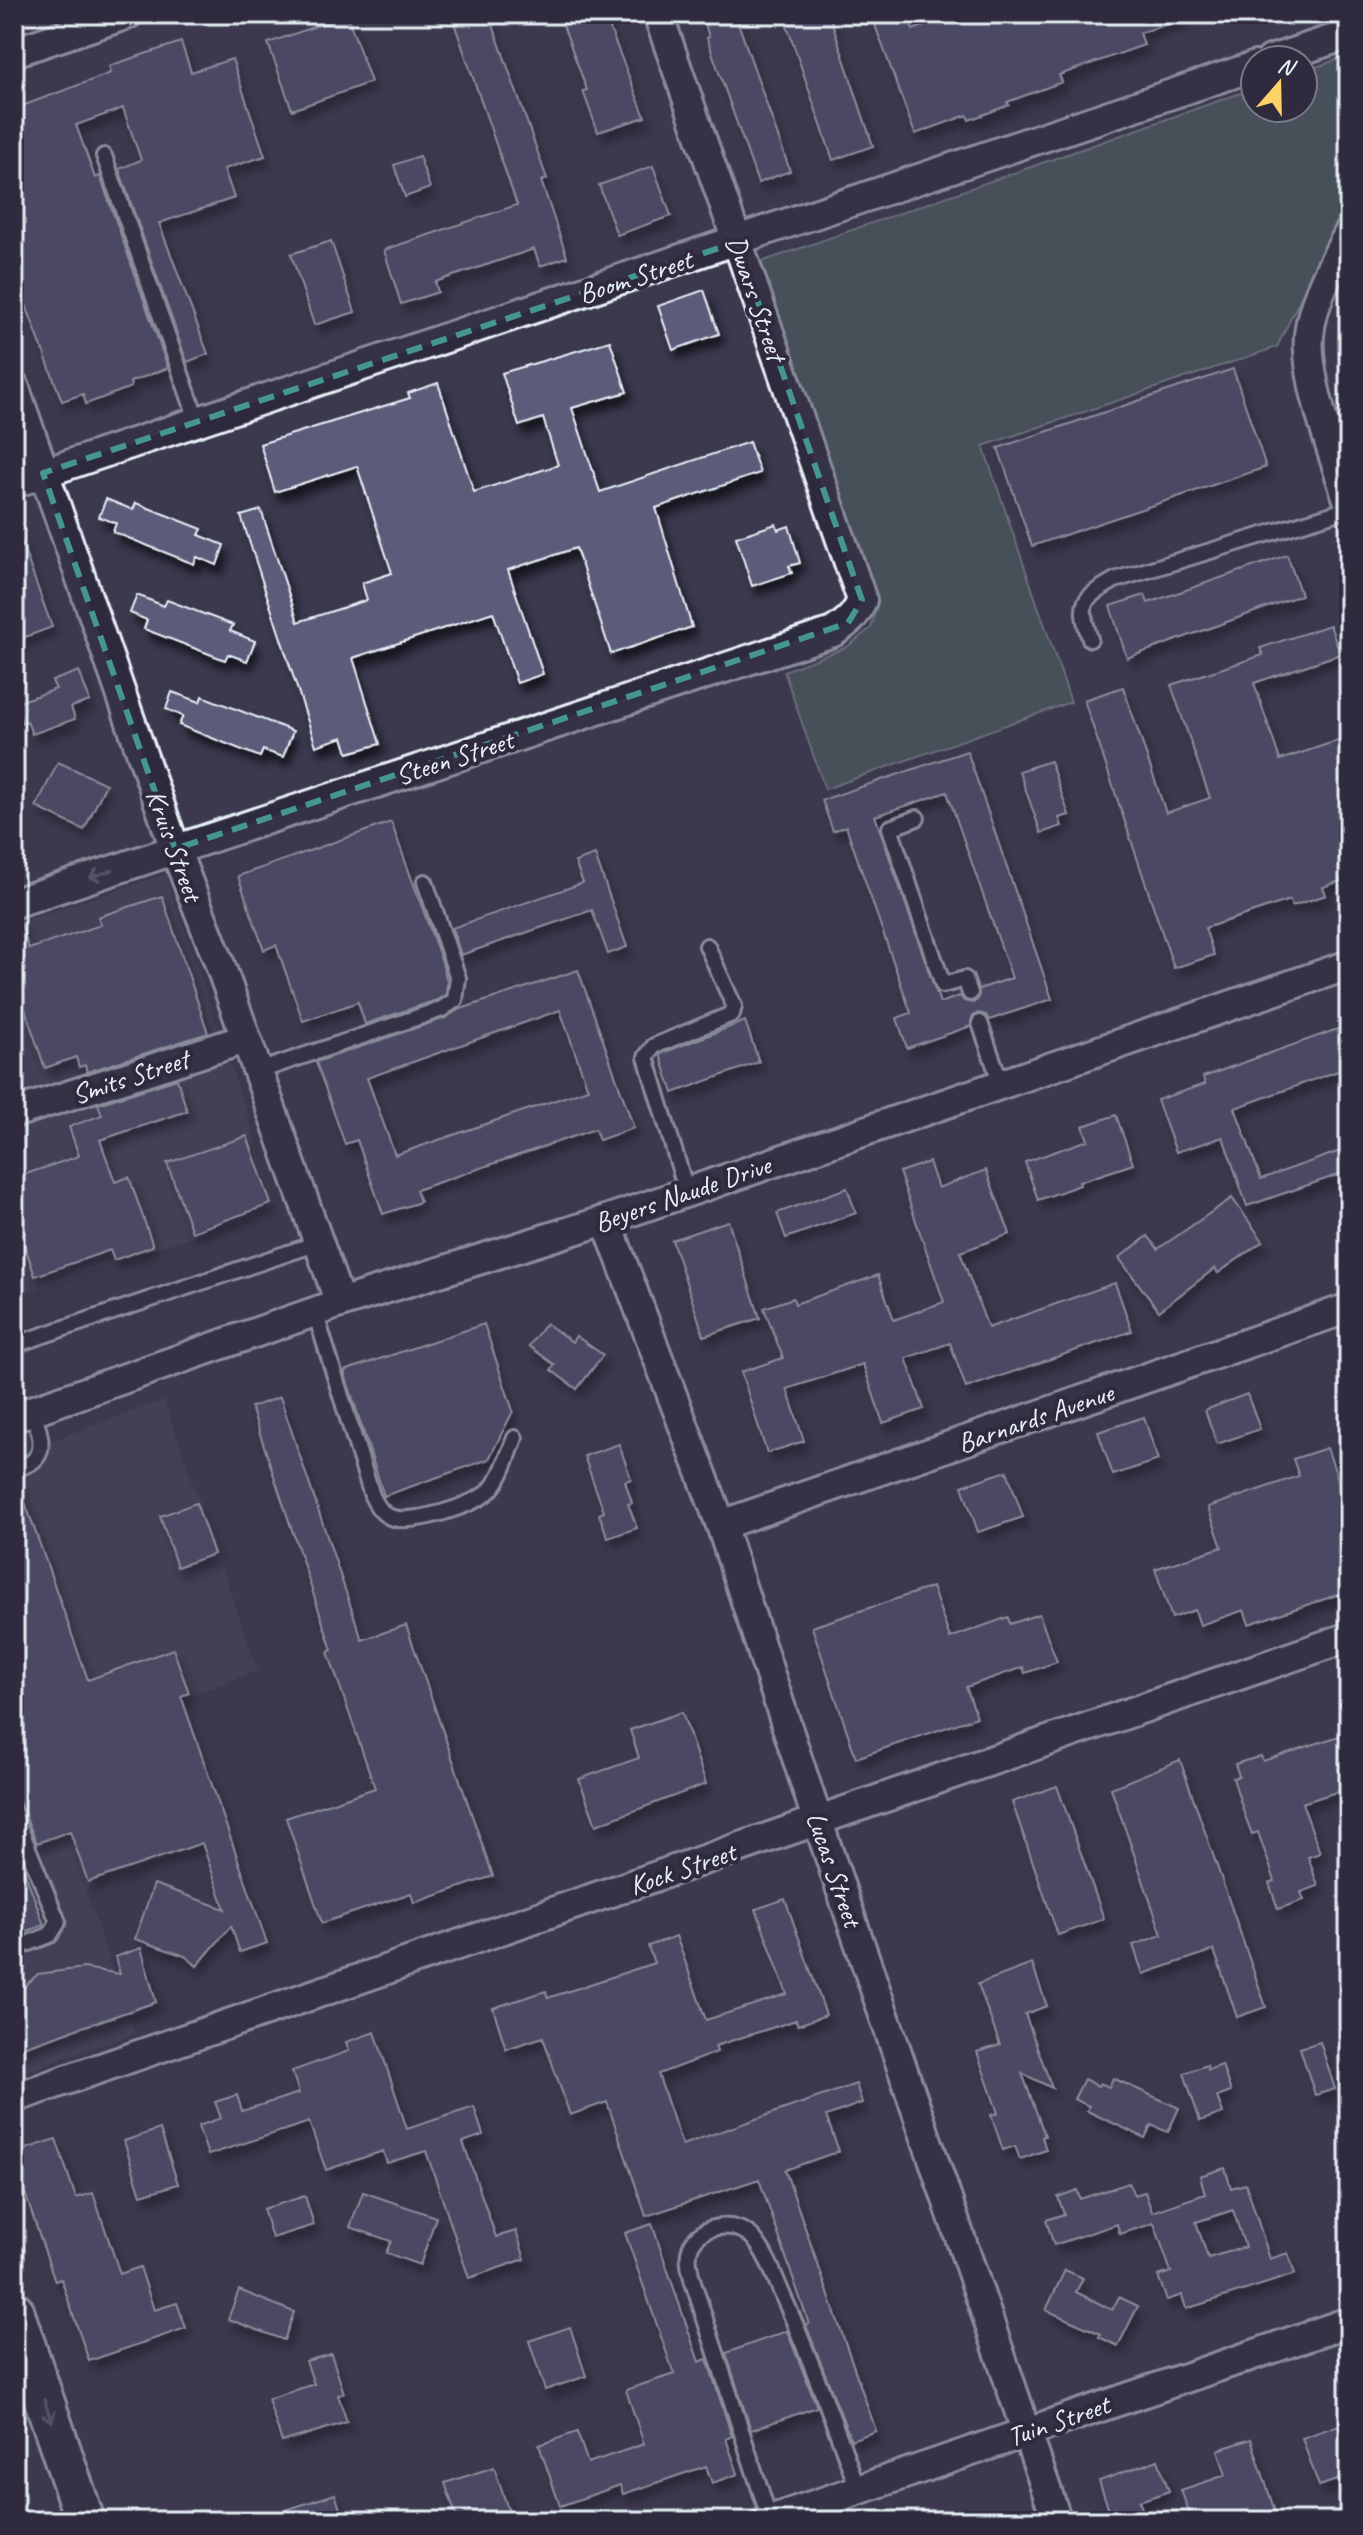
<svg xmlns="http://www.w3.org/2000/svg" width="1363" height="2535" font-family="Caveat,sans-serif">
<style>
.built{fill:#49475f}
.green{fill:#576b65;stroke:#a0aeae;stroke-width:2}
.building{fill:#5c5c7a;stroke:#e8f1f8;stroke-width:2;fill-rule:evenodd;filter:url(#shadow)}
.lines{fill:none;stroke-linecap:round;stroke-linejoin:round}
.service-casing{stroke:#e8f1f8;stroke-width:20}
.minor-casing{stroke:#e8f1f8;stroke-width:34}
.secondary-casing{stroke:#e8f1f8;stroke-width:44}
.service{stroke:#2f2a3d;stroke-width:14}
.minor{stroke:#2f2a3d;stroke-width:28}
.secondary{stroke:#2f2a3d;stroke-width:38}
.oneway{stroke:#70707e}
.marked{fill:none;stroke:#459590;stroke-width:6;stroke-dasharray:16 10;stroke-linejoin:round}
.labels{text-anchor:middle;stroke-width:8;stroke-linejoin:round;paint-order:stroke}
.street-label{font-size:28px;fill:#e8f1f8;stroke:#2f2a3d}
</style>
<defs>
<filter id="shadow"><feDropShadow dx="5" dy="9" stdDeviation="4" flood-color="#0009"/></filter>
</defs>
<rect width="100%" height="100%" fill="#3c394f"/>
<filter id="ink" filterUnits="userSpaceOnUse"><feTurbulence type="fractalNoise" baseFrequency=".0125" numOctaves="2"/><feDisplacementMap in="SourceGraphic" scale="16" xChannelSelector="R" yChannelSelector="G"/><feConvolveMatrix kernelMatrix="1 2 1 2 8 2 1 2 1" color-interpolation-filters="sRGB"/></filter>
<g filter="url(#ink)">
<g class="built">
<polygon points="165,874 279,1207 14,1297 14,924"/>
<polygon points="164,1400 258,1671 144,1712 192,1851 85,1889 135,2034 14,2076 14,1454"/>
</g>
<polygon class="green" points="1349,55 1349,198 1277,347 983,446 1071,702 825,789 784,671 847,647 871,628 878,601 761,262 1255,88 1255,108 1303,108 1303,72"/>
<g class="building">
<polygon points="451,14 489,14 547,179 541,181 567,257 540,266 534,249 435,282 438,292 401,304 384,250 517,205"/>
<polygon points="594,14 604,14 645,117 598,132 583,91 587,90 563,25"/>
<polygon points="702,14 735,14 790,171 758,183 707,38 709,37"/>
<polygon points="783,14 829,14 873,146 833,160"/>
<polygon points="871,14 907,14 913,30 955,14 1185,14 1186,18 1140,33 1144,45 1059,75 1062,82 1007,102 1009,105 969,120 967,115 915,134"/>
<polygon points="347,15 371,82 292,110 268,43"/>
<polygon points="181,42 191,72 232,59 265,156 224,169 234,198 159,223 208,354 187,362 119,169 141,160 123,108 76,125 95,178 100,176 168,368 130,382 131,387 86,404 83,394 62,401 14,273 14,109 111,73 109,66"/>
<polygon points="419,156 430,188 405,197 394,165"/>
<polygon points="653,166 671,216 617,235 599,185"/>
<polygon points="331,241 355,312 314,325 291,254"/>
<polygon points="704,290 719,334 673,350 658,306"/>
<polygon points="610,341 627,392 572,408 600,492 749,442 760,473 656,508 692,627 611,654 576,548 508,570 543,674 517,683 493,612 353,658 380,744 348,753 343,737 316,746 241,516 261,510 298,622 367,600 362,583 392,573 357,466 275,492 260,444 410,398 408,393 438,383 474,492 558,465 543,418 519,426 502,373"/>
<polygon points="1233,369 1266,467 1032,546 998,448"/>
<polygon points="106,499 133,510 136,503 202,529 199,535 224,545 217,565 197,557 194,564 113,532 116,523 99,517"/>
<polygon points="776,524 778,530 789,526 800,563 789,566 792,573 752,586 736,537"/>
<polygon points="16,528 52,627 14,641 14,529"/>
<polygon points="1287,555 1301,595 1127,658 1110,606 1145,595 1148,603"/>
<polygon points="137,595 164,606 167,600 233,625 230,631 255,641 247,661 228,654 225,660 144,629 147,620 130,613"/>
<polygon points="1330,625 1340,654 1254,683 1280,760 1349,737 1349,878 1323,887 1326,895 1292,906 1290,900 1205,928 1214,955 1174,968 1084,700 1123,687 1166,813 1210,798 1171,685 1263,655 1260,648"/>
<polygon points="79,671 90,701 71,707 75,719 32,734 27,721 22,723 16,703 56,689 52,681"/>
<polygon points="172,692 200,702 202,696 293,731 283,757 263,750 260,757 179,725 183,716 166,709"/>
<path d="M 967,751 L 1052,999 L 989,1020 L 986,1015 L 978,1013 L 972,1017 L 971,1026 L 907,1048 L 897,1018 L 911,1013 L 846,826 L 833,831 L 822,800 ZM 947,792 L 1012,978 L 979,989 L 978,999 L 973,1003 L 964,1001 L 960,996 L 940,1003 L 875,816 Z"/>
<polygon points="1050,761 1069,815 1059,818 1062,826 1041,833 1019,771"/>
<polygon points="58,762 106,784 84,830 36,807"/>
<polygon points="391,822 442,962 447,982 446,994 437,1000 365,1024 358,1002 303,1021 276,945 264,950 238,876"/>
<polygon points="595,855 627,947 608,954 592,910 461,955 452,928 583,883 575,862"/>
<polygon points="162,896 208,1033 87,1072 85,1065 79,1067 76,1057 45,1068 14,977 14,920 19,919 29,949 101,925 98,917"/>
<path d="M 578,970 L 634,1128 L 599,1140 L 595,1129 L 416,1190 L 420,1202 L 383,1214 L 357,1140 L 345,1144 L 316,1062 L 445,1018 L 458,1010 ZM 560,1010 L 588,1089 L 395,1155 L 367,1078 Z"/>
<polygon points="745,1021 759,1062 673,1093 660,1054"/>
<polygon points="1349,1025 1349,1067 1235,1108 1261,1179 1349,1148 1349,1171 1247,1206 1223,1137 1176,1152 1157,1100 1205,1084 1203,1077"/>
<polygon points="177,1079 187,1111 100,1140 115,1182 129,1177 153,1246 114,1260 110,1250 35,1276 14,1214 14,1178 79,1156 69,1127 102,1115 98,1104"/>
<polygon points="1116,1115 1133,1164 1079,1182 1080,1185 1038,1200 1025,1162 1088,1140 1083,1126"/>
<polygon points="247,1136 271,1204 192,1232 167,1163"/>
<polygon points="929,1162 938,1188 986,1170 1010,1234 960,1252 988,1328 1115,1283 1132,1331 966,1388 950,1343 906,1358 924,1409 883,1423 863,1364 787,1389 804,1441 767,1453 741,1372 783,1358 764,1308 793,1298 795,1304 878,1275 894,1320 944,1302 899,1172"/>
<polygon points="847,1188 856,1213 786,1238 777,1213"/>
<polygon points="1232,1198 1263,1241 1218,1273 1215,1268 1159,1311 1119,1258 1148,1236 1158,1249"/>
<polygon points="728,1221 760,1318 704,1336 672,1240"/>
<polygon points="546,1323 572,1342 576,1336 603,1355 577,1389 551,1370 555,1365 529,1346"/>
<polygon points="484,1324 513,1411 489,1459 384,1496 344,1371"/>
<polygon points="1247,1394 1260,1429 1217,1444 1205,1410"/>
<polygon points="280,1397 362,1640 406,1625 493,1876 414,1903 411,1893 322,1923 286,1818 375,1788 328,1652 332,1650 251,1407"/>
<polygon points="1144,1417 1158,1460 1113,1475 1098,1432"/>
<polygon points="619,1444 631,1479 625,1481 632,1503 628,1504 637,1528 608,1538 599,1514 604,1512 584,1456"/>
<polygon points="1327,1448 1349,1511 1349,1591 1249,1624 1244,1610 1200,1625 1195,1610 1172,1618 1155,1569 1222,1547 1208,1507 1299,1476 1293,1459"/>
<polygon points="1007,1471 1023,1517 978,1532 962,1486"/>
<polygon points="14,1480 17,1480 88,1680 173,1649 189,1693 181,1696 267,1943 240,1952 231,1926 197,1966 185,1956 135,1939 154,1884 225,1909 202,1843 88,1882 70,1831 37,1843 14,1791"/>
<polygon points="196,1503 214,1554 177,1567 160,1516"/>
<polygon points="932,1587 950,1638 1008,1617 1010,1624 1039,1614 1057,1662 1025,1673 1023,1667 966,1687 977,1717 856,1758 812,1627"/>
<polygon points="682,1712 706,1784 596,1825 579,1779 639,1758 630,1730"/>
<polygon points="1342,1735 1349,1755 1349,1788 1302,1803 1320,1853 1308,1857 1318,1886 1301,1892 1304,1900 1278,1909 1269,1883 1275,1881 1258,1832 1252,1834 1244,1813 1233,1778 1239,1776 1235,1764 1261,1756 1263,1761"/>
<polygon points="1180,1760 1266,2007 1237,2017 1214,1950 1143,1974 1133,1945 1162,1935 1111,1788"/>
<polygon points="1057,1786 1104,1919 1058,1935 1012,1802"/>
<polygon points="14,1848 16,1848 44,1925 14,1936"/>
<polygon points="785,1899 826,2015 798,2025 796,2020 715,2046 717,2052 658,2074 682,2145 856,2084 862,2103 826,2116 839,2151 785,2170 876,2431 851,2440 806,2325 809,2324 759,2179 646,2216 607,2102 570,2115 543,2037 506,2049 493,2008 546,1991 548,1998 654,1963 648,1946 676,1936 706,2020 787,1994 756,1909"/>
<polygon points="141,1948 156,2002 14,2050 14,1996 38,1974 84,1968 120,1974 115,1957"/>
<polygon points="1032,1964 1047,2006 1025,2014 1052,2088 1022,2073 1045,2136 1042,2137 1046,2150 1020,2159 1015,2146 1003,2150 991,2115 998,2113 977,2052 1000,2045 978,1984"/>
<polygon points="375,2032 407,2129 474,2107 483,2135 463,2142 496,2237 516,2231 525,2259 469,2278 426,2151 387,2163 383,2151 326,2170 309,2122 208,2155 198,2126 221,2118 215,2102 237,2095 242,2111 299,2093 292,2071 349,2051 346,2042"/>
<polygon points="1320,2042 1335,2089 1315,2095 1300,2048"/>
<polygon points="1207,2065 1208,2070 1222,2065 1231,2092 1217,2097 1223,2113 1200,2121 1184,2073"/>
<polygon points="1113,2078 1179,2108 1168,2132 1151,2125 1145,2138 1087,2111 1089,2106 1074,2099 1084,2079 1098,2086 1100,2083 1109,2087"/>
<polygon points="160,2129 178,2184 141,2195 124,2141"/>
<polygon points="56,2139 76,2198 93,2193 120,2274 140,2267 154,2310 177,2303 186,2328 89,2361 61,2279 55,2281 14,2161 14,2153"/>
<path d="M 1225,2168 L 1231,2188 L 1246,2184 L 1270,2259 L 1288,2253 L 1295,2274 L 1186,2309 L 1182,2295 L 1167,2300 L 1158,2276 L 1171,2272 L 1154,2223 L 1120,2234 L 1117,2224 L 1054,2245 L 1046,2220 L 1064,2214 L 1058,2197 L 1077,2190 L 1080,2199 L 1129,2183 L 1134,2195 L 1145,2192 L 1152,2212 L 1205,2194 L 1200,2176 ZM 1233,2210 L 1245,2247 L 1208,2258 L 1196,2222 Z"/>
<polygon points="363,2192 436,2217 420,2265 386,2253 391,2241 350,2227"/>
<polygon points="305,2196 314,2225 272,2238 263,2209"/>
<polygon points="652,2224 699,2362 707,2359 732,2436 726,2439 738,2474 712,2483 706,2466 623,2494 620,2485 560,2506 539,2445 577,2432 588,2463 644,2444 626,2390 674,2374 625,2233"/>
<polygon points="1065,2270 1083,2278 1076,2292 1112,2310 1119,2297 1138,2306 1118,2346 1099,2337 1101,2334 1046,2310"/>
<polygon points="239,2290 294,2312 284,2340 228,2319"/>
<polygon points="570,2327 586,2376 545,2390 529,2341"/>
<polygon points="787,2331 817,2407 751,2430 726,2353"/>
<polygon points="331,2354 344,2393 338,2395 347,2422 282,2442 268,2399 314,2384 306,2361"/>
<polygon points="1345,2423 1349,2435 1349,2476 1319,2486 1302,2438"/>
<polygon points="1251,2439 1278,2521 1192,2521 1181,2490 1226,2475 1218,2450"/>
<polygon points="1158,2460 1169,2491 1139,2501 1147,2521 1113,2521 1099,2481"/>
<polygon points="494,2467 512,2521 458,2521 445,2483"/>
<polygon points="335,2494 344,2521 264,2521 264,2517"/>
</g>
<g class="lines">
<defs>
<g id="service">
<polyline points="104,156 198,422"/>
<path d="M 1090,639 C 1078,601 1082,599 1115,580 L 1349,509"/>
<polyline points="917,818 890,828 943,985 965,979 970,993"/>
<polyline points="980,1023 1001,1084"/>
<polyline points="256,1072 442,1009 455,1000 458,978 425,882"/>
<polyline points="687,1193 646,1057 654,1046 732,1014 734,1006 707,946"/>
<path d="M 315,1312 L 372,1496 C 377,1506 382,1515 393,1518 C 415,1524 477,1505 491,1489 C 503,1475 508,1455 515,1438"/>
<polyline points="14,1345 318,1243"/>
<path d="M 14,1469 C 19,1467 29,1465 33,1461 C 48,1449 37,1425 32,1411"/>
<polyline points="14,1814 58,1922 50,1935 14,1949"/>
<path d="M 770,2520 L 693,2282 C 690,2271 686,2257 691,2246 C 702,2222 739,2221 754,2239 C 769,2257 777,2284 787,2305 C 813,2366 836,2427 858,2490"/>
</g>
<g id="minor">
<polyline points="14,52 128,14"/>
<polyline points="1271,60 1349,34"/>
<path d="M 1349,233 C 1333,263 1312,301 1309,335 C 1305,380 1335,459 1349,502"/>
<polyline points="14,386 175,849 219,962 340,1303"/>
<polyline points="14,483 1255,66"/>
<path d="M 14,903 L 833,632 C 847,623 856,616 862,600 L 658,14"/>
<polyline points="14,1113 245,1039"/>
<polyline points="606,1220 721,1525 818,1822 1057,2521"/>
<polyline points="14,1417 340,1303 606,1220 1349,965"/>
<polyline points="721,1525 1349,1308"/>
<polyline points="14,2098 1349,1637"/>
<polyline points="767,2521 1349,2322"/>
</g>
<polyline id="secondary" points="14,2311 85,2521"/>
</defs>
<use href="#service" class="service-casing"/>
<use href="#minor" class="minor-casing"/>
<use href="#secondary" class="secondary-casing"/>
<use href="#service" class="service"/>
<use href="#minor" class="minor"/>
<use href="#secondary" class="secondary"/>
</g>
<defs><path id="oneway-shaft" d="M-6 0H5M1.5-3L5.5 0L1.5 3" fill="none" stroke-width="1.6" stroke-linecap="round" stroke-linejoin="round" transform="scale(2)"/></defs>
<g class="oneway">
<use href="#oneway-shaft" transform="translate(101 874) rotate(162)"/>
<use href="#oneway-shaft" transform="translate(48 2411) rotate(71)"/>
</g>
</g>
<path d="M0 0H1363V2535H0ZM 737,242 L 862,600 L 848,623 L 175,849 L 43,473 Z" fill="#3c394f" fill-opacity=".55" fill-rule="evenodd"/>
<path class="marked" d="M 737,242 L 862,600 L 848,623 L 175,849 L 43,473 Z"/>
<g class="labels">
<g class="street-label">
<text transform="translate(635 276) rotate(-18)" y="10">Boom Street</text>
<text transform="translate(757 298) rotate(71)" y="10">Dwars Street</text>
<text transform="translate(454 757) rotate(-18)" y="10">Steen Street</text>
<text transform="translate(175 845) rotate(70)" y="10">Kruis Street</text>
<text transform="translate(130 1076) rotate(-18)" y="10">Smits Street</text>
<text transform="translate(682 1193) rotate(-19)" y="10">Beyers Naude Drive</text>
<text transform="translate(1035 1417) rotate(-19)" y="10">Barnards Avenue</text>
<text transform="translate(682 1868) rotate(-19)" y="10">Kock Street</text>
<text transform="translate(835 1869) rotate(71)" y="10">Lucas Street</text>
<text transform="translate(1058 2420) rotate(-19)" y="10">Tuin Street</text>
</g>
</g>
<rect width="1363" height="2535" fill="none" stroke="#2f2a3d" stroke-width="48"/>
<rect x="24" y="24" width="1315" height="2487" fill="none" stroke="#e8f1f8" stroke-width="3" filter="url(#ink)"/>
<g transform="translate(1279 84) rotate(20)"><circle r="38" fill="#2f2a3d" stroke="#797a88" stroke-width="2"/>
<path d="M0-6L14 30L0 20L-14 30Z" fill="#ffd166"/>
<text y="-12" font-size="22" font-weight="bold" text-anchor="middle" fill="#e8f1f8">N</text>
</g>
</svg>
